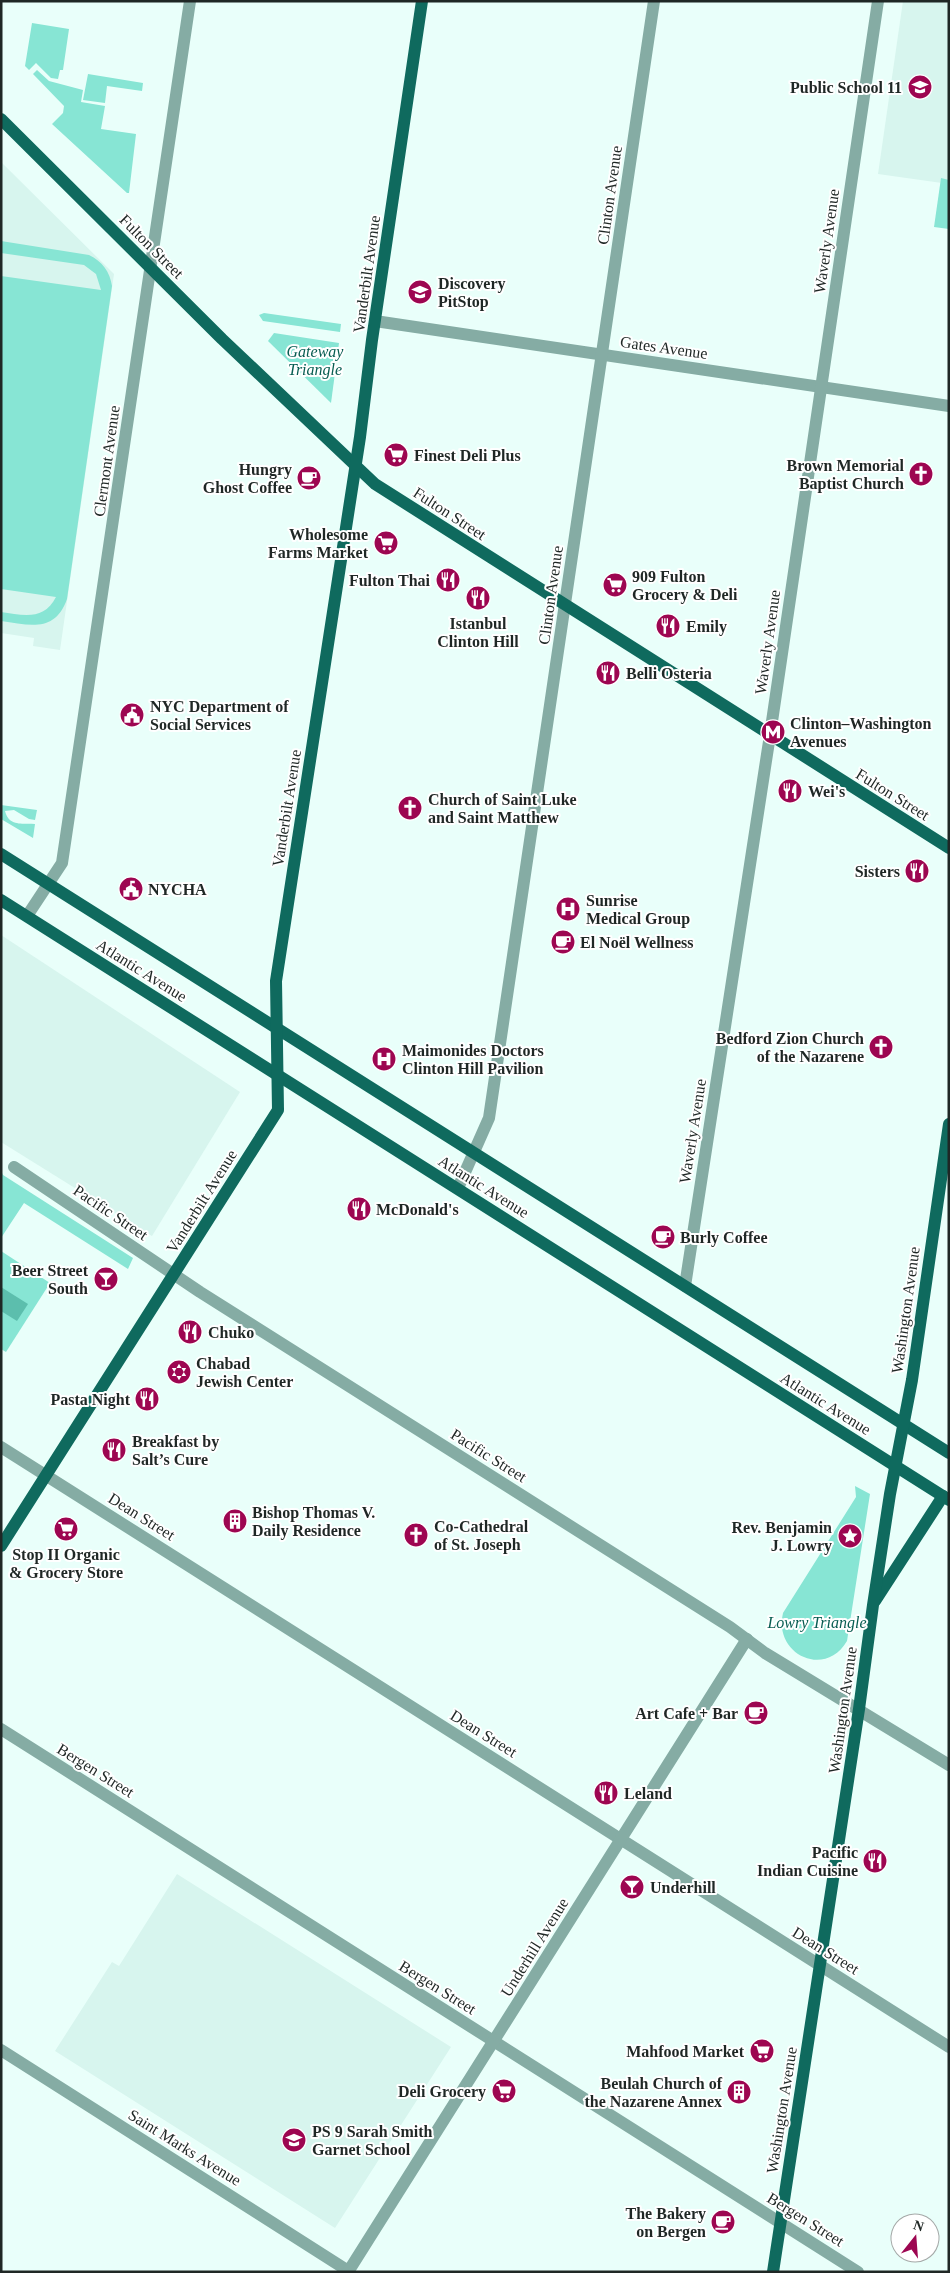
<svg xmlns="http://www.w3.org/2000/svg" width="950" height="2273" font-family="'Times New Roman',serif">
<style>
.built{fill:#d7f5ee}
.green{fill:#87e5d4}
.water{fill:#5cbead}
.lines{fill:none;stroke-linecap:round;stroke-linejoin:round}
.minor{stroke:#85aca4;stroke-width:12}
.major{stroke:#0f6a5e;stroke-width:12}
.labels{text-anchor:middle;stroke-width:4;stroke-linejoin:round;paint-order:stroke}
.poi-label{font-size:16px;font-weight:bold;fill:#1f2725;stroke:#fff;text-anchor:start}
.street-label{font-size:16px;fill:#1f2725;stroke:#fff}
.park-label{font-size:16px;font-style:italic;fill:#085d52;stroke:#fff}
</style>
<rect width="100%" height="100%" fill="#e9fffa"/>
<g class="built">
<polygon points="903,1 949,1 949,184 878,174"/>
<polygon points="1,162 114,274 60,650 33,646 34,638 1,633"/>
<polygon points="1,935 240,1092 152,1236 1,1142"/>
<polygon points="177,1874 451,2047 335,2228 55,2051 112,1962 119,1966"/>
</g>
<g class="green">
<polygon points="32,23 69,29 63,70 60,70 58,79 51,78 36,63 29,70 25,66"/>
<polygon points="37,70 49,81 83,90 81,102 105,106 101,129 136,134 129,193 127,193 52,124 63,113 64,106 33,74"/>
<polygon points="88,74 143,83 142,91 107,86 105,103 83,100"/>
<polygon points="941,178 949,180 949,229 934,227"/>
<path d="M 1,241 L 89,255 C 102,261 110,272 112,286 L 67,599 C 55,633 30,625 1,621 L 1,612 C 23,615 44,621 56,597 L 1,589 L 1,276 L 101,290 L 96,274 L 84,265 L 1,253 Z"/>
<polygon points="264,313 341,324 340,332 263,321 259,315"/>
<polygon points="274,333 339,343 331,403 268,341"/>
<path d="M 1,805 L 37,810 L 35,820 L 29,819 L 14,810 L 5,811 C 9,827 23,823 35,824 L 33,838 L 1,819 Z"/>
<polygon points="1,1171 3,1175 133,1258 128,1269 24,1203 1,1238"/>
<polygon points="1,1251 50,1283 6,1352 1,1349"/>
<path d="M 855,1486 L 870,1494 L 847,1641 C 825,1679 773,1654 783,1613 L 856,1497 Z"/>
</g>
<polygon class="water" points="1,1287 28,1304 17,1321 1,1311"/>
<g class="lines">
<g class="minor">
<polyline points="375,321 949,406"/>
<polyline points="27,916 62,863 190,1"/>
<polyline points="14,1167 200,1292 730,1627 765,1653 949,1765"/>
<polyline points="458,1188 489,1118 654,1"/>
<polyline points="685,1286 770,735 878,1"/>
<polyline points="1,1447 949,2047"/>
<polyline points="1,1729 858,2272"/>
<polyline points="1,2050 350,2272"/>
<polyline points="348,2272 747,1639"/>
</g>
<g class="major">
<polyline points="1,119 222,339 375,484 949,848"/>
<polyline points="1,854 949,1453"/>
<polyline points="1,900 949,1500"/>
<polyline points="1,1546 278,1110 276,981 360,437 372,340 422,1"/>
<polyline points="875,1601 943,1496"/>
<polyline points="773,2272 859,1709 873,1605 890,1494 912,1380 949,1124"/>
</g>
</g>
<defs>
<symbol id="school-disc" viewBox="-11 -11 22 22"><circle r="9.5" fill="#9d0651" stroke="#fff"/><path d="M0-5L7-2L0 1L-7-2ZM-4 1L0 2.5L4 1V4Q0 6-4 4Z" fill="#fff"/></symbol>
<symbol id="supermarket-disc" viewBox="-11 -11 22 22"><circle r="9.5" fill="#9d0651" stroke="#fff"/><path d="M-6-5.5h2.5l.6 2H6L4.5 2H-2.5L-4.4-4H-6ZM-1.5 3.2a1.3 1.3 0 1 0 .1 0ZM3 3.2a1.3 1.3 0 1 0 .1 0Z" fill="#fff"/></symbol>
<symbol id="church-disc" viewBox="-11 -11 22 22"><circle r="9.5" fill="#9d0651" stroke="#fff"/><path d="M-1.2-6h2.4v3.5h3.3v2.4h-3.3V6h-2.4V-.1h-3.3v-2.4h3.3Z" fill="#fff"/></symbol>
<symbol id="cafe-disc" viewBox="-11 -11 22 22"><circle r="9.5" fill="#9d0651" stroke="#fff"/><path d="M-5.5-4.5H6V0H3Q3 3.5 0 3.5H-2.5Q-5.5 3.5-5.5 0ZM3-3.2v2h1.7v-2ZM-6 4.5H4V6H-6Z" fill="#fff"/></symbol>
<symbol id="restaurant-disc" viewBox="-11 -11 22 22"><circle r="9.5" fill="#9d0651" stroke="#fff"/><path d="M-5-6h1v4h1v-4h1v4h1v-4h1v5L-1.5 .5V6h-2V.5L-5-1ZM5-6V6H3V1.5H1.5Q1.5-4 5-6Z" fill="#fff"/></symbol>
<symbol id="civic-disc" viewBox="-11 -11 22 22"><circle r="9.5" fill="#9d0651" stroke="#fff"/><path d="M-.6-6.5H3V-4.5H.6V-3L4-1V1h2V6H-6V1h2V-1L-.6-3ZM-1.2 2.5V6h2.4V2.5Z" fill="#fff"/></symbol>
<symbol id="metro-disc" viewBox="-11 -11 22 22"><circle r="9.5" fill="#9d0651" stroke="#fff"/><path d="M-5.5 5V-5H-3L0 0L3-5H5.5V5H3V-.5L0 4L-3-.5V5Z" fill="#fff"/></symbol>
<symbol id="hospital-disc" viewBox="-11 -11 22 22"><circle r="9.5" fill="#9d0651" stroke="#fff"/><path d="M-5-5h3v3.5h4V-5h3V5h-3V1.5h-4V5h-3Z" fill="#fff"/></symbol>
<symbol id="bar-disc" viewBox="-11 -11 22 22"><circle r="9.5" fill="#9d0651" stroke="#fff"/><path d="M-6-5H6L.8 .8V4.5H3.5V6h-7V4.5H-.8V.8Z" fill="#fff"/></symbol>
<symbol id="synagogue-disc" viewBox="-11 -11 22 22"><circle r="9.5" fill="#9d0651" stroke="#fff"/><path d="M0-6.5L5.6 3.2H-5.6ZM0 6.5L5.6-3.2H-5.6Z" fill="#fff"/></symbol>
<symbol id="building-disc" viewBox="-11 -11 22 22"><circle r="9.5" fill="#9d0651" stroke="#fff"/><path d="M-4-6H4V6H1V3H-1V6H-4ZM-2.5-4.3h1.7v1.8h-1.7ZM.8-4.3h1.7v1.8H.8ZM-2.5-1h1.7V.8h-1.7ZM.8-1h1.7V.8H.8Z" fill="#fff"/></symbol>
<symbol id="sight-disc" viewBox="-11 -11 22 22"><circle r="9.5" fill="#9d0651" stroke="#fff"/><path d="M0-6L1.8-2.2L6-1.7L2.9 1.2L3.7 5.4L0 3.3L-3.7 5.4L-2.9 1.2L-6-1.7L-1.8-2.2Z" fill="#fff"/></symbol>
</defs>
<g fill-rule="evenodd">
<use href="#school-disc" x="906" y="73" width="28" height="28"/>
<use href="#school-disc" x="406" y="278" width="28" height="28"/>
<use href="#supermarket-disc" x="382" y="441" width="28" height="28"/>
<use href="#church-disc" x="907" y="460" width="28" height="28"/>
<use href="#cafe-disc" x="295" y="464" width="28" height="28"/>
<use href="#supermarket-disc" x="372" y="529" width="28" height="28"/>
<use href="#restaurant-disc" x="434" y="566" width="28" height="28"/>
<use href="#supermarket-disc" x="601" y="571" width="28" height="28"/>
<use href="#restaurant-disc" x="464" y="584" width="28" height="28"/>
<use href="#restaurant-disc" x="654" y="612" width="28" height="28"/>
<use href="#restaurant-disc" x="594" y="659" width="28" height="28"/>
<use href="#civic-disc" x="118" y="701" width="28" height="28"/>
<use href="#metro-disc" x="759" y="718" width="28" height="28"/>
<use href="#restaurant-disc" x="776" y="777" width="28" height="28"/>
<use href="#church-disc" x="396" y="794" width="28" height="28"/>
<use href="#restaurant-disc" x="903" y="857" width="28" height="28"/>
<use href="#civic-disc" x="117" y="875" width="28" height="28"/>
<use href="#hospital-disc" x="554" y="895" width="28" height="28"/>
<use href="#cafe-disc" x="549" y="928" width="28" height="28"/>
<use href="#church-disc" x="867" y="1033" width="28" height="28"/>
<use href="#hospital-disc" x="370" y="1045" width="28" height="28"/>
<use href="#restaurant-disc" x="345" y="1195" width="28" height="28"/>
<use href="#cafe-disc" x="649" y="1223" width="28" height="28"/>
<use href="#bar-disc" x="92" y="1265" width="28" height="28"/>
<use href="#restaurant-disc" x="176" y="1318" width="28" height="28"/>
<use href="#synagogue-disc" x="165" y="1358" width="28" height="28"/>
<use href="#restaurant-disc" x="133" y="1385" width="28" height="28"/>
<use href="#restaurant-disc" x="100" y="1436" width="28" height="28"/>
<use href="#building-disc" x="221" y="1507" width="28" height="28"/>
<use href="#supermarket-disc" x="52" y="1515" width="28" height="28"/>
<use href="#church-disc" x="402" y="1521" width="28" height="28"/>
<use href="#sight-disc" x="836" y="1522" width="28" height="28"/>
<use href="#cafe-disc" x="742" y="1699" width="28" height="28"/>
<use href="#restaurant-disc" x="592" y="1779" width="28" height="28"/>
<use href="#restaurant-disc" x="861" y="1847" width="28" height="28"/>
<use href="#bar-disc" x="618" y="1873" width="28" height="28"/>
<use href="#supermarket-disc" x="748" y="2037" width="28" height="28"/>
<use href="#supermarket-disc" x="490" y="2077" width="28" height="28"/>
<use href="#building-disc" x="725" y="2078" width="28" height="28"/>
<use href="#school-disc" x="280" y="2126" width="28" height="28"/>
<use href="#cafe-disc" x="709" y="2208" width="28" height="28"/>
</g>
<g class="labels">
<g class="poi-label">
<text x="902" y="93" text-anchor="end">Public School 11</text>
<text x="438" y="289">Discovery<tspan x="438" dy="18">PitStop</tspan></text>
<text x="414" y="461">Finest Deli Plus</text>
<text x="904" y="471" text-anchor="end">Brown Memorial<tspan x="904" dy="18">Baptist Church</tspan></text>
<text x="292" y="475" text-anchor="end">Hungry<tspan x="292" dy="18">Ghost Coffee</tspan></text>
<text x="368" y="540" text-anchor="end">Wholesome<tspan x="368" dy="18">Farms Market</tspan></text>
<text x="632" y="582">909 Fulton<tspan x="632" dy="18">Grocery &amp; Deli</tspan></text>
<text x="430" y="586" text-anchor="end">Fulton Thai</text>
<text x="478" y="629" text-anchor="middle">Istanbul<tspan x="478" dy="18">Clinton Hill</tspan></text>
<text x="686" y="632">Emily</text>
<text x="626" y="679">Belli Osteria</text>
<text x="150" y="712">NYC Department of<tspan x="150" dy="18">Social Services</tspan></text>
<text x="790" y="729">Clinton–Washington<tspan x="790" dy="18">Avenues</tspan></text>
<text x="808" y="797">Wei's</text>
<text x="428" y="805">Church of Saint Luke<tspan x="428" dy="18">and Saint Matthew</tspan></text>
<text x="900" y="877" text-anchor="end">Sisters</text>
<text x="148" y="895">NYCHA</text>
<text x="586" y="906">Sunrise<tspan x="586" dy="18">Medical Group</tspan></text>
<text x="580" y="948">El Noël Wellness</text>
<text x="864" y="1044" text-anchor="end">Bedford Zion Church<tspan x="864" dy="18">of the Nazarene</tspan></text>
<text x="402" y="1056">Maimonides Doctors<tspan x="402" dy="18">Clinton Hill Pavilion</tspan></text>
<text x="376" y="1215">McDonald's</text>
<text x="680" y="1243">Burly Coffee</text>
<text x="88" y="1276" text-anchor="end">Beer Street<tspan x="88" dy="18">South</tspan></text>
<text x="208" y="1338">Chuko</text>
<text x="196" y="1369">Chabad<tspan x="196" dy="18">Jewish Center</tspan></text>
<text x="130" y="1405" text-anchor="end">Pasta Night</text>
<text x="132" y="1447">Breakfast by<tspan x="132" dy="18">Salt’s Cure</tspan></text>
<text x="252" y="1518">Bishop Thomas V.<tspan x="252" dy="18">Daily Residence</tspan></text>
<text x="434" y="1532">Co-Cathedral<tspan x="434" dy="18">of St. Joseph</tspan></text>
<text x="832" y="1533" text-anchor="end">Rev. Benjamin<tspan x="832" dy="18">J. Lowry</tspan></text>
<text x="66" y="1560" text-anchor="middle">Stop II Organic<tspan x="66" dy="18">&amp; Grocery Store</tspan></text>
<text x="738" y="1719" text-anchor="end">Art Cafe + Bar</text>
<text x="624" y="1799">Leland</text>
<text x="858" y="1858" text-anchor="end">Pacific<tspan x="858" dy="18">Indian Cuisine</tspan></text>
<text x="650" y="1893">Underhill</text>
<text x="744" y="2057" text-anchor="end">Mahfood Market</text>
<text x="722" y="2089" text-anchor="end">Beulah Church of<tspan x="722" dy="18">the Nazarene Annex</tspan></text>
<text x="486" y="2097" text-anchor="end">Deli Grocery</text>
<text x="312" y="2137">PS 9 Sarah Smith<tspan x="312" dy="18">Garnet School</tspan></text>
<text x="706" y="2219" text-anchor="end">The Bakery<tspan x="706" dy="18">on Bergen</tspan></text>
</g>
<g class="street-label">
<text transform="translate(609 195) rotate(-82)" y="6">Clinton Avenue</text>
<text transform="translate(826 241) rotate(-82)" y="6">Waverly Avenue</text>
<text transform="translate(152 246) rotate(45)" y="6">Fulton Street</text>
<text transform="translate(366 274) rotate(-82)" y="6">Vanderbilt Avenue</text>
<text transform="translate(664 347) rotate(8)" y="6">Gates Avenue</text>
<text transform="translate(106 461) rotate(-82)" y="6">Clermont Avenue</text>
<text transform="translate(450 513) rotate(33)" y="6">Fulton Street</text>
<text transform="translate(550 595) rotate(-82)" y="6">Clinton Avenue</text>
<text transform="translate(767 642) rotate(-82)" y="6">Waverly Avenue</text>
<text transform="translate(893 794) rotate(32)" y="6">Fulton Street</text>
<text transform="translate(286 808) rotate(-81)" y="6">Vanderbilt Avenue</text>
<text transform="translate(142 970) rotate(32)" y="6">Atlantic Avenue</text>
<text transform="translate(692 1131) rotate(-81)" y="6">Waverly Avenue</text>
<text transform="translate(484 1186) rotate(32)" y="6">Atlantic Avenue</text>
<text transform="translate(201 1201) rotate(-58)" y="6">Vanderbilt Avenue</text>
<text transform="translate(111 1212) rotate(34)" y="6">Pacific Street</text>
<text transform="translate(905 1310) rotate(-82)" y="6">Washington Avenue</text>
<text transform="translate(826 1403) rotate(32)" y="6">Atlantic Avenue</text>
<text transform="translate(489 1455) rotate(32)" y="6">Pacific Street</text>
<text transform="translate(142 1516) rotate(32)" y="6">Dean Street</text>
<text transform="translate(842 1710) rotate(-82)" y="6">Washington Avenue</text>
<text transform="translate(484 1733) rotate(32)" y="6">Dean Street</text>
<text transform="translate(96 1770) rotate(32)" y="6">Bergen Street</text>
<text transform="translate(534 1947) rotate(-58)" y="6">Underhill Avenue</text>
<text transform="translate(826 1950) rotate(32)" y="6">Dean Street</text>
<text transform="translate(438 1987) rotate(32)" y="6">Bergen Street</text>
<text transform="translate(781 2110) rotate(-81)" y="6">Washington Avenue</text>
<text transform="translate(185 2147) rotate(32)" y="6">Saint Marks Avenue</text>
<text transform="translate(806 2219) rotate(32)" y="6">Bergen Street</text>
</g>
<g class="park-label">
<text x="315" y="357">Gateway<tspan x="315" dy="18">Triangle</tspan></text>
<text x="817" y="1628">Lowry Triangle</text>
</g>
</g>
<rect width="950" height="2273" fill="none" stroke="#1f2725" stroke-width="5"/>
<g transform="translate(915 2238) rotate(17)"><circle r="24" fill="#ffffff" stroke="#a5a9a8"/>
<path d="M0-4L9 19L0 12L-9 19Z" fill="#9d0651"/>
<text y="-8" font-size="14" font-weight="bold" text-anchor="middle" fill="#1f2725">N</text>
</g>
</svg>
